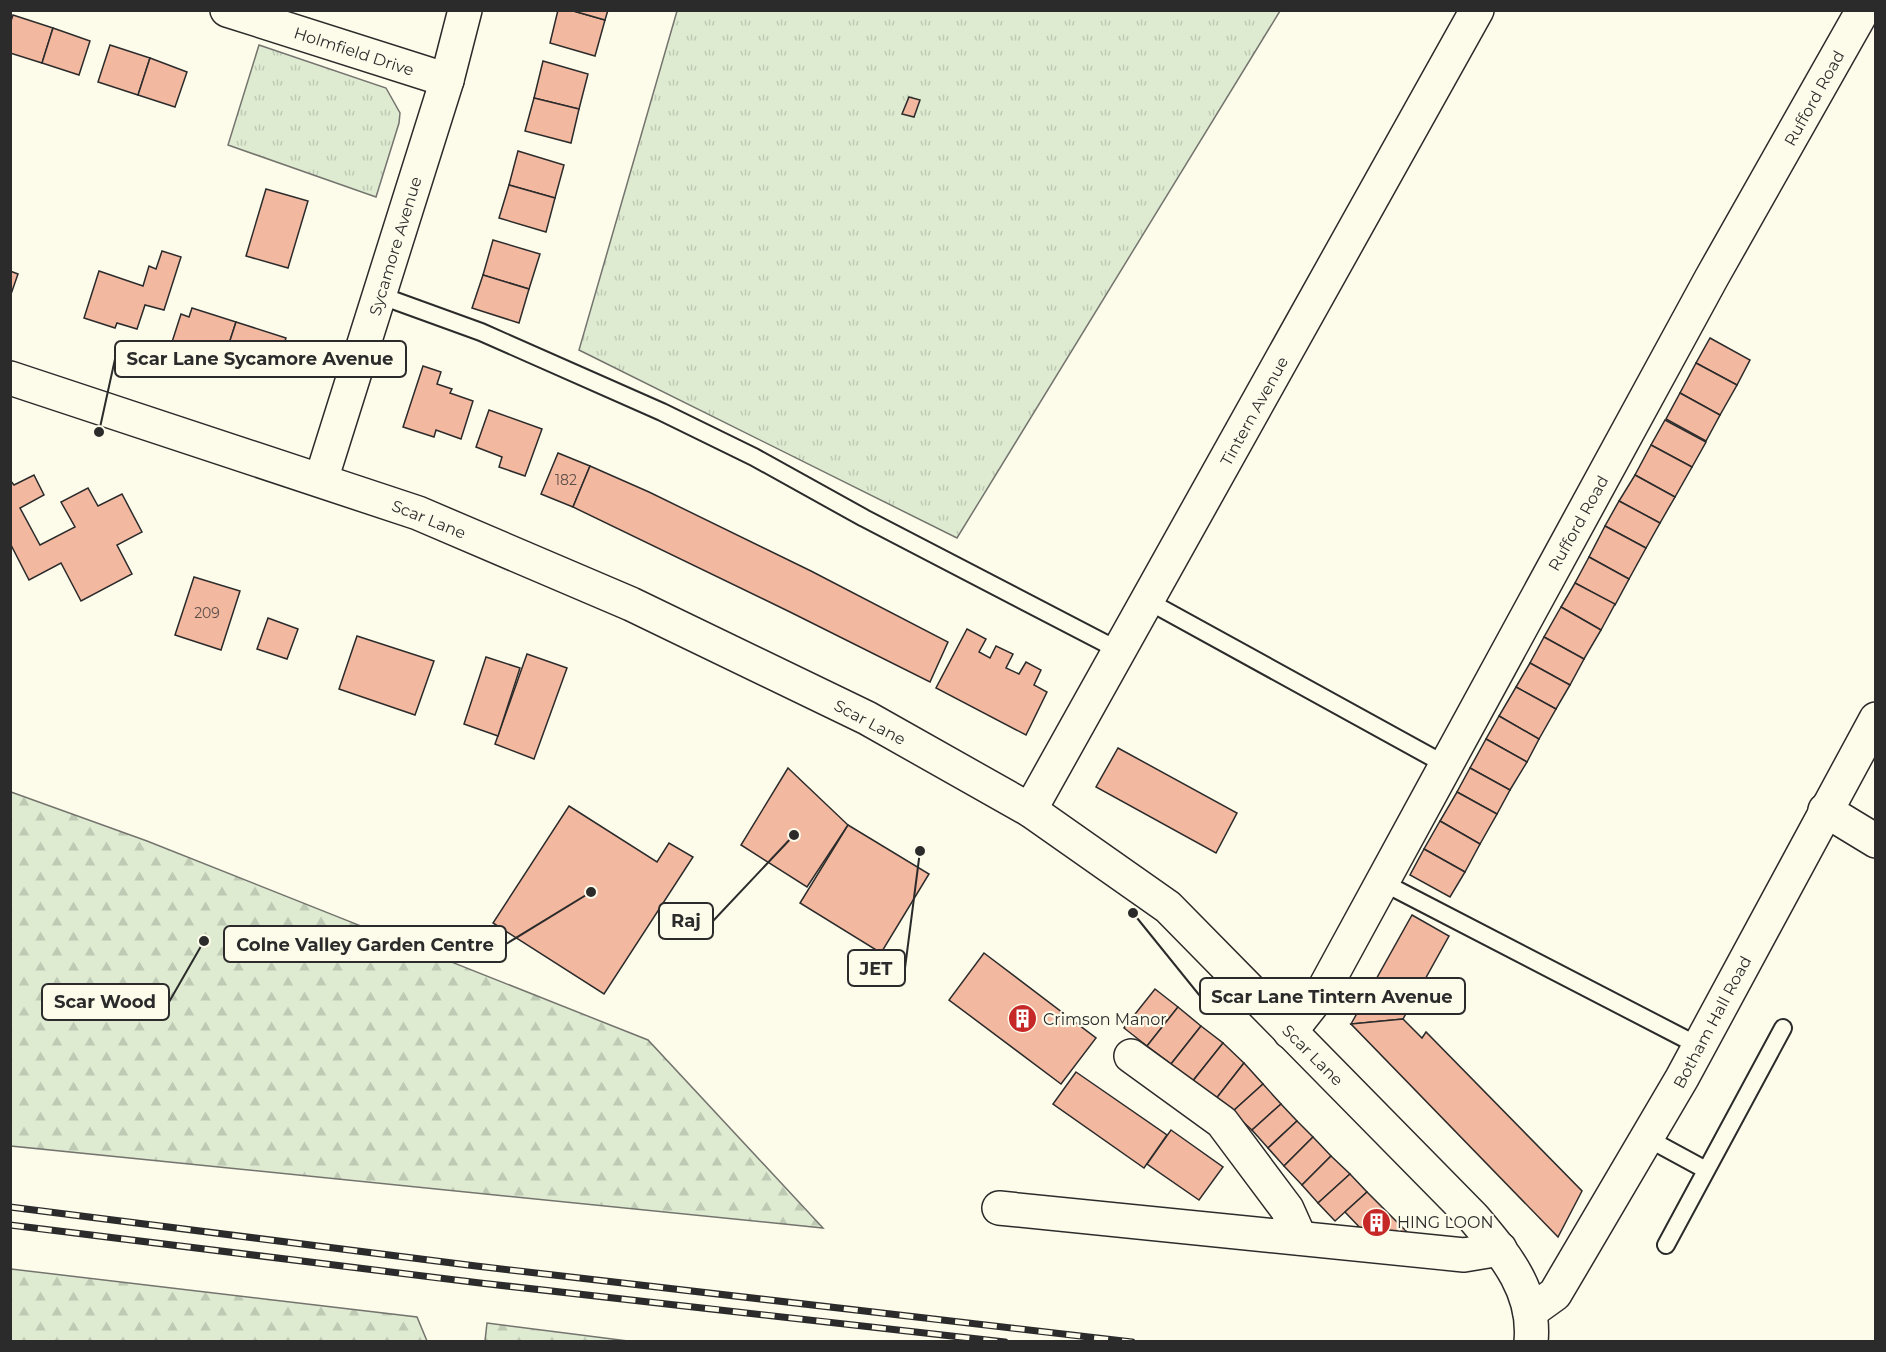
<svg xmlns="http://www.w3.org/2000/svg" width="1886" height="1352" font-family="Montserrat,sans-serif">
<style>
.grass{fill:url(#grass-tufts);stroke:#74746e;stroke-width:1.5}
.forest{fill:url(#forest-firs);stroke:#74746e;stroke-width:1.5}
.building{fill:#f2b8a0;stroke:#2b2b2b;stroke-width:1.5}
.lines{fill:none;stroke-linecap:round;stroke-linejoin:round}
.lane-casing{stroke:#2b2b2b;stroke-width:20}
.street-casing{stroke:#2b2b2b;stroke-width:36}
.secondary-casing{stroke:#2b2b2b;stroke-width:36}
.lane{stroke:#fdfbea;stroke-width:16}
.street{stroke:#fdfbea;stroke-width:33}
.secondary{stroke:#fdfbea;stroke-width:33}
.rail-casing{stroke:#2b2b2b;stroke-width:7}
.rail{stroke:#fdfbea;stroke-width:4.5;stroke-dasharray:14;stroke-linecap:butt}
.labels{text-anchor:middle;stroke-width:4.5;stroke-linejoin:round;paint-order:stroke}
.number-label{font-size:14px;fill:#5d4e48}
.street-label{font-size:16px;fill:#2b2b2b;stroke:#fdfbea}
.poi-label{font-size:16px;fill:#2b2b2b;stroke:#fdfbea;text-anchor:start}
.leader{fill:none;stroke:#2b2b2b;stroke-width:2}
.callout-dot{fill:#2b2b2b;stroke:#fdfbea;stroke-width:2}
.callout{fill:#fdfbea;stroke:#2b2b2b;stroke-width:2}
.callout-label{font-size:18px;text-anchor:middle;font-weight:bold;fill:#2b2b2b}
</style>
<defs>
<pattern id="grass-tufts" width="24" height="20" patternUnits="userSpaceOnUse" patternTransform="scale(1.5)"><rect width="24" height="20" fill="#deebd1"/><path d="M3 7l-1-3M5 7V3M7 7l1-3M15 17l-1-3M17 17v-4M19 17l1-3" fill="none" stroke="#bfcab4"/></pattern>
<pattern id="forest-firs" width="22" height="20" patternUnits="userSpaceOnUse" patternTransform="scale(1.5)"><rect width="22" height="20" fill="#deebd1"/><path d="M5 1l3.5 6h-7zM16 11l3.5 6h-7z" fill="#bfcab4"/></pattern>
</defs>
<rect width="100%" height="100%" fill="#fdfbea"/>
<g class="grass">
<polygon points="677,11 1280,11 957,538 579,350"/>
<polygon points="259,45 386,88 400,113 399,123 376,197 228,145"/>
</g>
<g class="forest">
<polygon points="11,792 147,841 648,1040 823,1228 11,1146"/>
<polygon points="11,1269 417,1317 427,1341 11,1341"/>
<polygon points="487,1323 628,1341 485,1341"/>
</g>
<g class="building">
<polygon points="558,10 570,10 605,20 595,56 550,43"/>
<polygon points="570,10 608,10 605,20"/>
<polygon points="13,15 53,28 42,63 10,53 10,24"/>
<polygon points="53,28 90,41 79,75 42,63"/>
<polygon points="110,45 150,58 138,95 98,82"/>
<polygon points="150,58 187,72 175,107 138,95"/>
<polygon points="543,61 588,74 579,109 534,98"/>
<polygon points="909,97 920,100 914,117 902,114"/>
<polygon points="534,98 579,109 571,143 525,131"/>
<polygon points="518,151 564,165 555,198 509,185"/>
<polygon points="509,185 555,198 546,232 499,218"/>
<polygon points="266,189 308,201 288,268 246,256"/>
<polygon points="493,240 540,254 529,289 483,275"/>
<polygon points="162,251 181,257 164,310 145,305 137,329 117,323 115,328 84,318 99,271 143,286 149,266 156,269"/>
<polygon points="10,271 18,274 10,297"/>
<polygon points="483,275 529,289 519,323 472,308"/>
<polygon points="192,308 236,322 224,359 172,342 181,314 189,317"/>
<polygon points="236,322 286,338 274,374 224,359"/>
<polygon points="1710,338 1750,360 1737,385 1696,363"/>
<polygon points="1696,363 1737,385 1720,415 1680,393"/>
<polygon points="423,366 441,372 437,384 452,389 450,393 473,401 461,439 436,430 434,437 403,427"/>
<polygon points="1680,393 1720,415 1706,441 1666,419"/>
<polygon points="489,410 542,429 525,476 499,467 502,457 476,447"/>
<polygon points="1665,420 1706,442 1692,467 1651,445"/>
<polygon points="1651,445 1692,467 1675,497 1635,475"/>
<polygon points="558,453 590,466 573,507 541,494"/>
<polygon points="590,466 649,492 811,571 948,642 930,682 790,612 573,507"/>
<polygon points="34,475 44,495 20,508 40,545 75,527 61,502 88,488 98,506 122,494 142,532 117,545 132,574 81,601 61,563 29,580 10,543 10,480 14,485"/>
<polygon points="1635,475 1675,497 1660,523 1619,501"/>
<polygon points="1619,501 1660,523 1646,548 1605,526"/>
<polygon points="1605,526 1646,548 1629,579 1589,557"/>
<polygon points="1589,557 1629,579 1615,605 1575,583"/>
<polygon points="194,577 240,591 221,650 175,635"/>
<polygon points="1575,583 1615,604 1601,630 1561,607"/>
<polygon points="1561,607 1601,630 1584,659 1544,637"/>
<polygon points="268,618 298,629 287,659 257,649"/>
<polygon points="967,629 986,639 979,652 990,658 996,646 1013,654 1006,668 1019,674 1026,662 1041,670 1034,685 1047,692 1026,735 936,688"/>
<polygon points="357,636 434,661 415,715 339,689"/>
<polygon points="1544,637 1584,659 1570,685 1530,663"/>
<polygon points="527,654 567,668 534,759 495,744"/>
<polygon points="486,657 520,668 498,736 464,724"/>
<polygon points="1530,663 1570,685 1556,709 1516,687"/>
<polygon points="1516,687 1556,709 1539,739 1499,716"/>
<polygon points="1499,716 1539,739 1527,762 1486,739"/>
<polygon points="1486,739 1527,762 1510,790 1470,768"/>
<polygon points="1118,748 1237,813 1216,853 1096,787"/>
<polygon points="788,768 848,825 807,887 741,845"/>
<polygon points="1470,768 1510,790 1497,814 1457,792"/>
<polygon points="1457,792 1497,814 1480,844 1440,821"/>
<polygon points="569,806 657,862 669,843 693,857 604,994 493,923"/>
<polygon points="1440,821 1480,844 1465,872 1424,849"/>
<polygon points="848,825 929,874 881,953 800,903"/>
<polygon points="1424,849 1465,872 1450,897 1410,875"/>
<polygon points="1412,915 1449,936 1403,1019 1351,1024"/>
<polygon points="984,953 1096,1038 1061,1084 949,1000"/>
<polygon points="1155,989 1178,1007 1147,1046 1124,1028"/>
<polygon points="1178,1007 1201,1026 1171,1064 1147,1046"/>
<polygon points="1403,1019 1422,1038 1426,1032 1582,1191 1558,1237 1351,1024"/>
<polygon points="1201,1026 1223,1043 1192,1082 1171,1064"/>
<polygon points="1223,1043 1244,1063 1215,1100 1192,1082"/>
<polygon points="1244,1063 1263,1084 1232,1112 1215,1100"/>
<polygon points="1076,1072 1167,1135 1144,1168 1053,1104"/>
<polygon points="1263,1084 1281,1104 1252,1130 1232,1112"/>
<polygon points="1281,1104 1297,1121 1268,1148 1252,1130"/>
<polygon points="1297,1121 1313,1137 1284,1166 1268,1148"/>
<polygon points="1171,1130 1223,1167 1199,1200 1147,1164"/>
<polygon points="1313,1137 1331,1156 1302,1185 1284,1166"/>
<polygon points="1331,1156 1350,1174 1318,1203 1302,1185"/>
<polygon points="1350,1174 1367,1192 1335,1221 1318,1203"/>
<polygon points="1367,1192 1407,1232 1397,1240 1366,1234 1345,1212"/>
</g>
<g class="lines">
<defs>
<g id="lane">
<polyline points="379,295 481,332 662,412 754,457 864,518 1120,651"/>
<polyline points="1148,601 1446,765"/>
<polyline points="1382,882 1699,1046"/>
<polyline points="1647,1138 1706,1170"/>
<polyline points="1666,1245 1783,1028"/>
</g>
<g id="street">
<polyline points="227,10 447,80"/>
<polyline points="1030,810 1477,10"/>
<polyline points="1825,810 1876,841"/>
<polyline points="1290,1032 1324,989 1712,277 1863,10"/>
<polyline points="1131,1056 1222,1122 1287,1209 1300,1238"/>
<polyline points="999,1208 1464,1255 1500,1249"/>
<polyline points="1530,1312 1555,1294 1682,1078 1876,719"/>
</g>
<g id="secondary">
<path d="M 10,378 L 418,513 L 631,604 L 867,718 L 1030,810 L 1168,907 L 1473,1217 C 1504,1254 1536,1290 1531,1342"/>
<polyline points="321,480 447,80 465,10"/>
</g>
</defs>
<use href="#lane" class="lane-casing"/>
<use href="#street" class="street-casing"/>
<use href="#secondary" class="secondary-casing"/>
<use href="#lane" class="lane"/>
<use href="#street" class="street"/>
<use href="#secondary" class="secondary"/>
<defs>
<g id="rail">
<polyline points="10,1207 476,1266 1132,1342"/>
<polyline points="10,1225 480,1283 1005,1342"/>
</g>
</defs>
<use href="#rail" class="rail-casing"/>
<use href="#rail" class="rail"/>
</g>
<defs>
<symbol id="building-disc" viewBox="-11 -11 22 22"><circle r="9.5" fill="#c62828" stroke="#fdfbea"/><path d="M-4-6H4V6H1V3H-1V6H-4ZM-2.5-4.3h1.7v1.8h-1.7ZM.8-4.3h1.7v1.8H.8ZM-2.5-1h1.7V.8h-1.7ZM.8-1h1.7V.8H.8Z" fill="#fff"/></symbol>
</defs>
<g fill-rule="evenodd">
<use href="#building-disc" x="1006" y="1002" width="33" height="33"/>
<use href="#building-disc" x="1360" y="1206" width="33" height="33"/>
</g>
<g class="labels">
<g class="number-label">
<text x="566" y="485">182</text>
<text x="207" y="618">209</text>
</g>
<g class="street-label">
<text transform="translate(354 51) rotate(18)" y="6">Holmfield Drive</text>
<text transform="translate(1814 98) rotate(-61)" y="6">Rufford Road</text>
<text transform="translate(395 246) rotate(-73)" y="6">Sycamore Avenue</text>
<text transform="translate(1254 411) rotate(-61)" y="6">Tintern Avenue</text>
<text transform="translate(429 519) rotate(22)" y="6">Scar Lane</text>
<text transform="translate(1578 523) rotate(-61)" y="6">Rufford Road</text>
<text transform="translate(870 722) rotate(28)" y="6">Scar Lane</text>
<text transform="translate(1712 1022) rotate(-62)" y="6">Botham Hall Road</text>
<text transform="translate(1313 1055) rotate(45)" y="6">Scar Lane</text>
</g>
<g class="poi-label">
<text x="1043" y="1025">Crimson Manor</text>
<text x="1397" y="1228">HING LOON</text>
</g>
</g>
<path class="leader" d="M99 432L115 359M794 835L713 921M591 892L506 944M920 851L905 968M1133 913L1200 996M204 941L169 1002"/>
<g class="callout-dot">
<circle cx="99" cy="432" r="6"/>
<circle cx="794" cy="835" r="6"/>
<circle cx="591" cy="892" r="6"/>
<circle cx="920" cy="851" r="6"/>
<circle cx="1133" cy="913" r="6"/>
<circle cx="204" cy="941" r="6"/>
</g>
<g class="callout">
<rect x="115" y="341" width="291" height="36" rx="6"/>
<rect x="659" y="903" width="54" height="36" rx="6"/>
<rect x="224" y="926" width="282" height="36" rx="6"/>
<rect x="848" y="950" width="57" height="36" rx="6"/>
<rect x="1200" y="978" width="265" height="36" rx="6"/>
<rect x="42" y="984" width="127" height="36" rx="6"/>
</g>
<g class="callout-label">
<text x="260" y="365">Scar Lane Sycamore Avenue</text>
<text x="686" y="927">Raj</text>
<text x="365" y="951">Colne Valley Garden Centre</text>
<text x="876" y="975">JET</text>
<text x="1332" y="1003">Scar Lane Tintern Avenue</text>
<text x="105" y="1008">Scar Wood</text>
</g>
<rect width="1886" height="1352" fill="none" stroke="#2b2b2b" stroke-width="24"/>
</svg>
